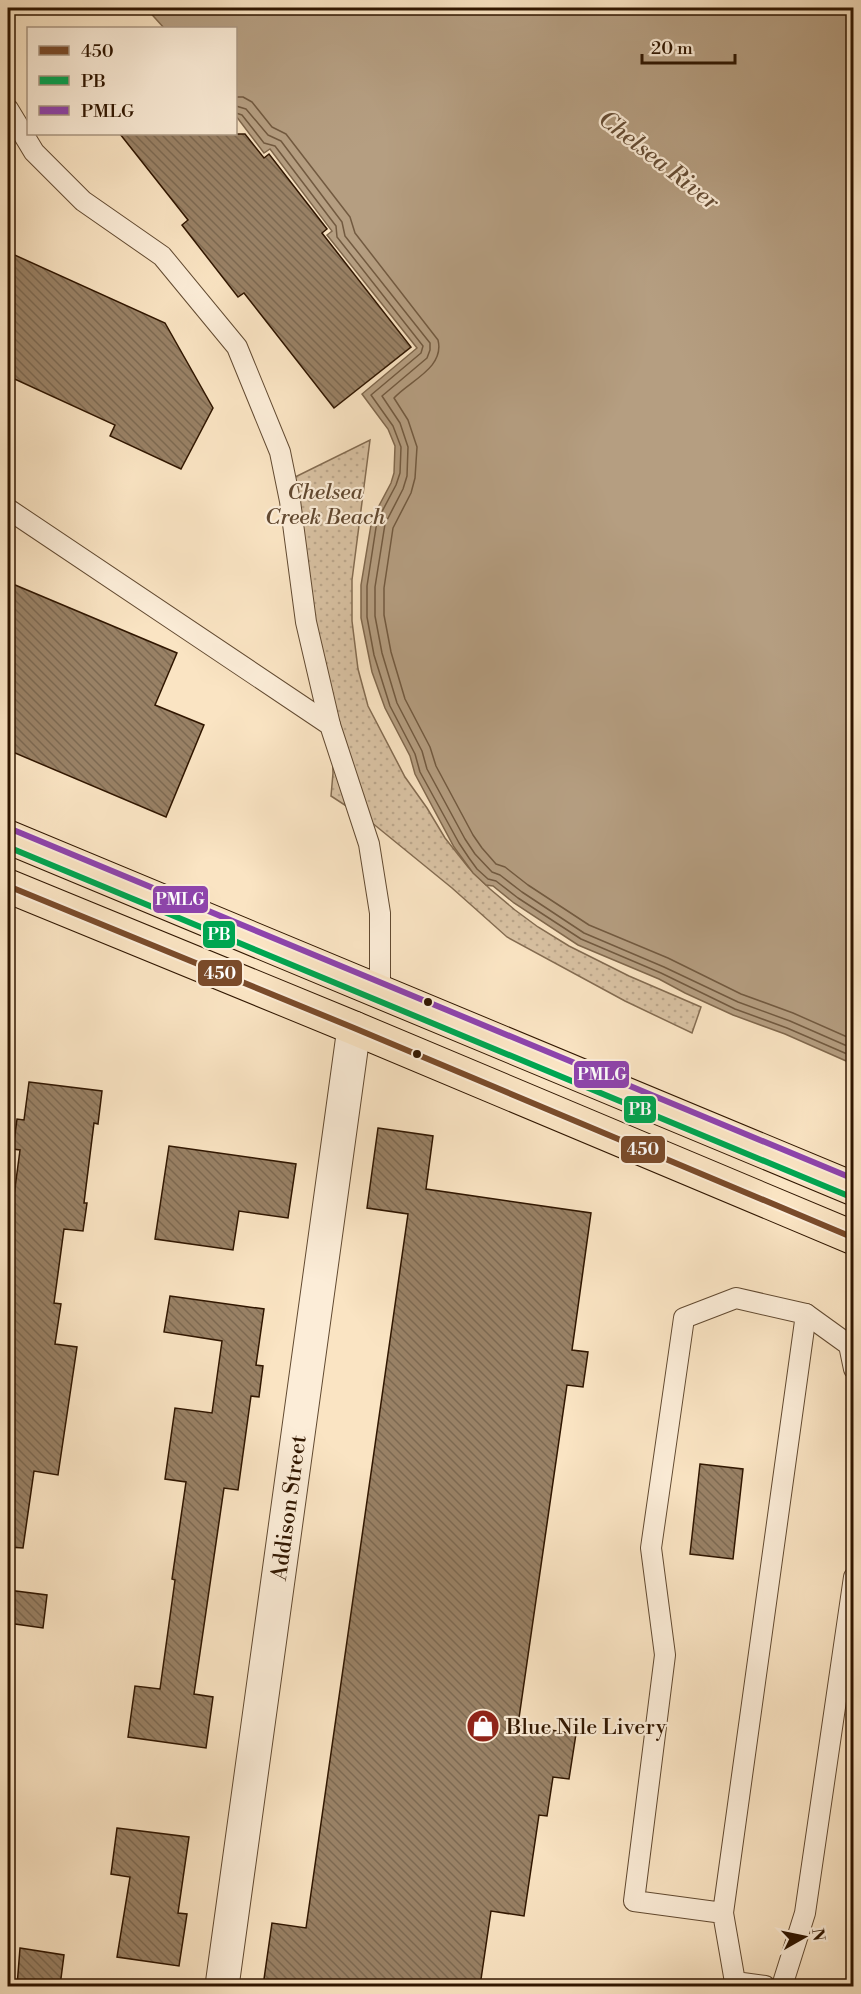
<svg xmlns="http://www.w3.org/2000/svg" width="861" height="1994" font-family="'Libre Bodoni',serif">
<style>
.grass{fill:url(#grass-dots);stroke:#846c51;stroke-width:1.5}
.water{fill:#b59e81;stroke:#80684d;stroke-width:1.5}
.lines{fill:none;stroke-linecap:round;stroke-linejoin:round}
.shore{stroke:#725a40;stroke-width:1.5}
.building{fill:url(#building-back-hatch);stroke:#301600;stroke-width:1.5}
.lane-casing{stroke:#624a31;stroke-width:22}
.street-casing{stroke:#624a31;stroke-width:35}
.highway-casing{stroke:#301600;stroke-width:35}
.lane{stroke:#fcedd8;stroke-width:20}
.street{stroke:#fcedd8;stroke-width:33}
.highway{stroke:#fae4c3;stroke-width:33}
.bus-1-casing{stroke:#fcedd8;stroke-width:10}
.bus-2-casing{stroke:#fcedd8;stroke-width:10}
.bus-3-casing{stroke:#fcedd8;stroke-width:10}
.bus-1{stroke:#7a4b2a;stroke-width:6}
.bus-2{stroke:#00a651;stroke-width:6}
.bus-3{stroke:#8e44ad;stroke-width:6}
.bus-dot{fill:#301600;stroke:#fcedd8;stroke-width:2}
.labels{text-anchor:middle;stroke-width:4.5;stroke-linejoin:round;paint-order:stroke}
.park-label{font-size:22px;font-style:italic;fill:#624931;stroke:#fcedd8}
.street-label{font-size:22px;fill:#301600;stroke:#fcedd8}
.poi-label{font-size:22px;fill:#301600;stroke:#fcedd8;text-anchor:start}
.water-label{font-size:24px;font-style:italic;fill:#654c34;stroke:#fcedd8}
.line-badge{stroke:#fcedd8;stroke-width:2}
.badge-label{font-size:16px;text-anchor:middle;font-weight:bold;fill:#fff}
</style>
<defs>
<pattern id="grass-dots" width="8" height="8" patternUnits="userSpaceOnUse" patternTransform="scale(1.5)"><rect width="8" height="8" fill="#d8c1a2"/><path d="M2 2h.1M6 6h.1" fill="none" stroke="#baa58a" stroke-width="1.8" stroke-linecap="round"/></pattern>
<pattern id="building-back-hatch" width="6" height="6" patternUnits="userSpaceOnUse" patternTransform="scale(1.5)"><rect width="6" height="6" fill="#998165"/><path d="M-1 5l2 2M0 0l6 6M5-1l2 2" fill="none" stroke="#7d6951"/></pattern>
</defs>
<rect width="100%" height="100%" fill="#fae4c3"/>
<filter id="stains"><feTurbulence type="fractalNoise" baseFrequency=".00333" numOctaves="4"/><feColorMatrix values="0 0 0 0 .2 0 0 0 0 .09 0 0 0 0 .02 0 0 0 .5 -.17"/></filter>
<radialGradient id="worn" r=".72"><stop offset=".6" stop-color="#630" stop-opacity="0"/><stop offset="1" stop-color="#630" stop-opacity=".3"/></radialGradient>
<polygon class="grass" points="370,440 352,580 352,621 358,669 368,706 405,777 427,808 445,838 468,867 490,889 515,910 538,927 569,946 629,976 701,1007 692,1033 625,1001 507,937 452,888 371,822 331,796 333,773 331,722 281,484"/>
<polygon class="water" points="146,8 853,8 853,1064 785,1034 733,1015 685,993 659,979 578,945 514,903 493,886 486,885 473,873 454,847 415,774 410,756 385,708 372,672 361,618 361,585 372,519 391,483 394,473 395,446 388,429 362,394 417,348 327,235 332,231 270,149 264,153 236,116 236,28 164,28"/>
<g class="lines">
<g class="shore">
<path d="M 236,97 L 243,97 L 252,102 L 272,127 L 286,134 L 350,217 L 355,233 L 438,340 C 445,368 409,381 394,398 L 408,420 L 417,447 L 415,478 L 411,493 L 393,528 L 384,588 L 384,615 L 391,652 L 405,699 L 430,747 L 436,766 L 473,835 L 482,848 L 496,864 L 505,867 L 528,885 L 589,925 L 668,958 L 741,994 L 793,1013 L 854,1040"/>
<polyline points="236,106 246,109 268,135 281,141 342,222 345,236 430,343 430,350 427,358 382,396 400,423 408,447 407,476 403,489 385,524 375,587 375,616 382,653 397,703 422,751 427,769 465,839 475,854 492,872 500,875 522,892 584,933 664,967 738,1002 790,1021 854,1049"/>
<polyline points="236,113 242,115 264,143 275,146 336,226 337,237 423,346 421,353 371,395 393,426 401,447 400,473 396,485 377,521 367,586 367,617 374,655 390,706 415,754 420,772 459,843 469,858 477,869 488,879 496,881 518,898 581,939 661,973 735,1009 787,1028 854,1057"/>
</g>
</g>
<g class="building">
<polygon points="120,134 245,134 264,158 269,154 327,229 322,233 411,347 334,408 244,293 238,297 182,225 188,220"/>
<polygon points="8,252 165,323 213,408 181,469 110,436 115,425 8,376"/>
<polygon points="8,582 177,653 155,705 204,725 166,817 8,750"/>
<polygon points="29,1082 102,1091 98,1124 94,1123 84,1203 87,1203 83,1231 64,1229 54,1303 61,1304 55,1344 77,1347 58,1475 34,1471 23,1548 8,1547 8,1226 10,1226 20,1150 13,1149 17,1119 24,1120"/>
<polygon points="378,1128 433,1136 426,1189 591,1213 572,1350 588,1352 583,1387 567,1385 518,1725 576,1734 569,1779 553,1777 547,1816 539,1815 524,1916 491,1911 480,1986 263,1986 272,1923 306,1928 408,1214 367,1208"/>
<polygon points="169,1146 296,1164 288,1218 239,1211 233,1250 155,1239"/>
<polygon points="170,1296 264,1309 256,1365 263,1366 259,1397 251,1396 238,1490 224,1488 194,1694 213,1697 206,1748 128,1737 135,1686 160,1689 175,1580 172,1579 186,1482 165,1479 175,1408 212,1413 222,1341 164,1332"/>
<polygon points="700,1464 743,1469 733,1559 690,1554"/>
<polygon points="8,1590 47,1595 43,1628 8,1623"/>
<polygon points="117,1828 189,1837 178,1913 187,1914 179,1966 117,1957 130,1877 111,1874"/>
<polygon points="20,1948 64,1955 60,1986 17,1986"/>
</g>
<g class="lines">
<defs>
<g id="lane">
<polyline points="8,109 34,152 83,201 162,256 237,347 280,452 290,501 306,622 330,725"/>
<polyline points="8,509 330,725 369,844 380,913 380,992"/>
<polyline points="806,1314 849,1345 854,1369"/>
<polyline points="723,1913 634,1901 665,1655 651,1548 684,1318 736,1298 806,1314 723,1913 735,1982 765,1986"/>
<polyline points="782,1986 805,1913 854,1577"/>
</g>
<g id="street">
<path id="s1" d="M 222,1986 L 354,1028"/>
</g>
<g id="highway">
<polyline points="8,837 854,1189"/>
<polyline points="8,886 354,1028 854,1238"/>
</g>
</defs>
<use href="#lane" class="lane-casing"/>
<use href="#street" class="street-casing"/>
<use href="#highway" class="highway-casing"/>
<use href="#lane" class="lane"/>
<use href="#street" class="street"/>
<use href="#highway" class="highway"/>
<defs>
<polyline id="bus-1" points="8,886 354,1028 854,1238"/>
<polyline id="bus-2" points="8,847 851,1197"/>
<polyline id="bus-3" points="11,829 854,1179"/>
</defs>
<use href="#bus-1" class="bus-1-casing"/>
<use href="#bus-2" class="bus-2-casing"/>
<use href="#bus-3" class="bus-3-casing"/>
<use href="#bus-1" class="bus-1"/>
<use href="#bus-2" class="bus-2"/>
<use href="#bus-3" class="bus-3"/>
</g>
<defs>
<symbol id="shop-disc" viewBox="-11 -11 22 22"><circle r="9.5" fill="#8f2418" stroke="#fcedd8"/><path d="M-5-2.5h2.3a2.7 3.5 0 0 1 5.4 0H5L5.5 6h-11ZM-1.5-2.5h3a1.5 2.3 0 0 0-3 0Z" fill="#fff"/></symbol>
</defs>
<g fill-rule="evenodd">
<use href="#shop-disc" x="464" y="1707" width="38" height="38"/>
</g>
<g class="bus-dot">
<circle cx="428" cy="1002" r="5"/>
<circle cx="417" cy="1054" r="5"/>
</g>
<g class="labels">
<g class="park-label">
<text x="325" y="499">Chelsea<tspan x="325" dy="25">Creek Beach</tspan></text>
</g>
<g class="street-label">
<text dy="8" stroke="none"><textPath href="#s1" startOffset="483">Addison Street</textPath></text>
</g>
<g class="poi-label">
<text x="506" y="1734">Blue Nile Livery</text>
</g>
<g class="water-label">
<text transform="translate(659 160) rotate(38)" y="8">Chelsea River</text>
</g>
</g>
<g class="line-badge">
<rect x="152" y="885" width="57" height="29" rx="6" fill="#8e44ad"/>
<rect x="202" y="920" width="34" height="29" rx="6" fill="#00a651"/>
<rect x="197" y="959" width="46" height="28" rx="6" fill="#7a4b2a"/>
<rect x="573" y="1060" width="57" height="29" rx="6" fill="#8e44ad"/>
<rect x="623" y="1095" width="34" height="29" rx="6" fill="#00a651"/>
<rect x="620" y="1135" width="46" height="29" rx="6" fill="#7a4b2a"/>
</g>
<g class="badge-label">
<text x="180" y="905">PMLG</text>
<text x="219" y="940">PB</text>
<text x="220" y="979">450</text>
<text x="602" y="1080">PMLG</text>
<text x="640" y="1115">PB</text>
<text x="643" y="1155">450</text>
</g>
<rect width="861" height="1994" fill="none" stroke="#fae4c3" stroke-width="30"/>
<rect x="9" y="9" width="843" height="1976" fill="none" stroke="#301600" stroke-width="3"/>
<rect x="15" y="15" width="831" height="1964" fill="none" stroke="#301600" stroke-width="1.5"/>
<rect x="27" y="27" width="210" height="108" fill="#fcedd8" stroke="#aa9782" stroke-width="1.5"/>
<rect x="39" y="46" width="30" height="9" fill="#7a4b2a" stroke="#aa9782" stroke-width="1.5"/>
<text x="81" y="57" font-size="18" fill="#301600">450</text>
<rect x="39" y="76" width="30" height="9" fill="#00a651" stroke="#aa9782" stroke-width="1.5"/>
<text x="81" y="87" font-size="18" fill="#301600">PB</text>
<rect x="39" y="106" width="30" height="9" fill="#8e44ad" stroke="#aa9782" stroke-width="1.5"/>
<text x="81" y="117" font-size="18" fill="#301600">PMLG</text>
<g transform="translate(804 1937) rotate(81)" stroke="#fcedd8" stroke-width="4.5" paint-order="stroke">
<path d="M0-4.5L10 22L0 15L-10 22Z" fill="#301600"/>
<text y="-9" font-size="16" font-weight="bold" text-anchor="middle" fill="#301600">N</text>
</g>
<path d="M642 54v9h93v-9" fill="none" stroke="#301600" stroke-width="3"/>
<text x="651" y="54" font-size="18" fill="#301600" stroke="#fcedd8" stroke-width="4.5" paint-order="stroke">20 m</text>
<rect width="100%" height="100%" filter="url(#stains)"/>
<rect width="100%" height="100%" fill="url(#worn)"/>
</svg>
